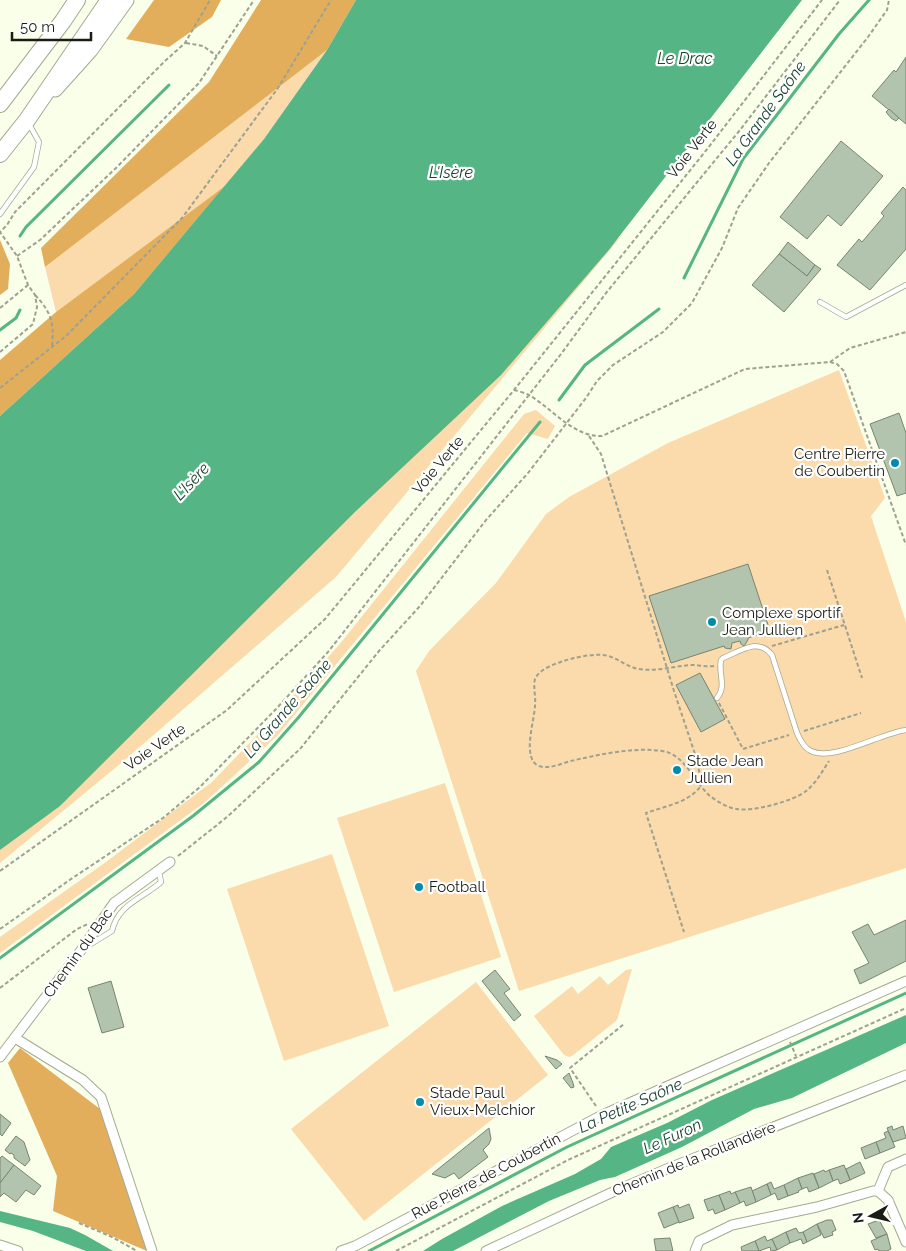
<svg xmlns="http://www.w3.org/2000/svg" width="906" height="1251" font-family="Raleway,sans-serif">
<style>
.green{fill:#fbdaab}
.forest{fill:#e2ae5c}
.water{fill:#56b584}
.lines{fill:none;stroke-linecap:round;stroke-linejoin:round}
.stream{stroke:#56b584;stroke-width:3}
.building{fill:#b3c4ae;stroke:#758570}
.service-casing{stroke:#a4aa91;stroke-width:6}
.minor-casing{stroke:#a4aa91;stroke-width:11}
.trunk-casing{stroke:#a4aa91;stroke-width:17}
.motorway-casing{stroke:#a4aa91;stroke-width:18}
.path{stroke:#9da191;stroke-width:2;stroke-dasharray:4 2.5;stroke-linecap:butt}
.service{stroke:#fff;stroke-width:4.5}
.minor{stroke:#fff;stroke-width:9}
.trunk{stroke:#fff;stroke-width:15}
.motorway{stroke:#fff;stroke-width:16}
.poi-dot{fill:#008caa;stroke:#fff;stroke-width:2}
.labels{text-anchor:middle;stroke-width:4.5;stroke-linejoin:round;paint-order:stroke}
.street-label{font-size:15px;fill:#1b1d14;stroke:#fff}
.poi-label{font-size:15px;fill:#1b1d14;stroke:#fff;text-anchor:start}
.water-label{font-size:16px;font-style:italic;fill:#1b442f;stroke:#fff}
</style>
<rect width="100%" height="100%" fill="#f9ffe9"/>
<g class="green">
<polygon points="327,50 264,139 225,186 56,312 45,267"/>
<polygon points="624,233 336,577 120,764 0,863 0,820 446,405"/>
<polygon points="839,370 885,498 871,516 906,622 906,868 519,991 416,671 429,651 496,583 546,514 569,497 668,443"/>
<polygon points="536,410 555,426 548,439 527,433 277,736 205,802 0,953 0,937 106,862 212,782 262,730 339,645 524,414"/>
<polygon points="445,783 501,957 394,992 337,818"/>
<polygon points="332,854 389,1026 284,1061 227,889"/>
<polygon points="632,969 617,1020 572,1056 569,1057 564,1055 534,1016 572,986 578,994 600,976 608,985 626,970"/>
<polygon points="476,982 548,1075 364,1221 291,1129"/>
</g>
<g class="forest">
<polygon points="154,0 221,0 212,17 169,47 126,39"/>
<polygon points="261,0 356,0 327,50 45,267 41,248 209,82"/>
<polygon points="225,186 134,294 0,416 0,360 56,312"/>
<polygon points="0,240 10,264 8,289 0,295"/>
<polygon points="20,1048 100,1109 147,1251 53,1211 57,1176 8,1063"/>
</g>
<g class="water">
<polygon points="356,0 802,0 608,251 501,375 356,511 60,806 0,850 0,416 134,294 264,139 327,50"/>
<polygon points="906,1015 906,1043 792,1098 754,1109 682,1147 615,1177 600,1180 549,1201 453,1251 423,1251 442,1239 502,1206 575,1174 601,1159 611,1147 667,1123 712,1100"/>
<polygon points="0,1211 70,1228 85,1235 113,1251 86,1251 33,1231 0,1222"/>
</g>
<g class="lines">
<g class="stream">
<polyline points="20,236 26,227 169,85"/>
<polyline points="684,278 743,159 839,34 869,0"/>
<polyline points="0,330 16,318 20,310"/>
<polyline points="559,400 585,365 659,309"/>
<polyline points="0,958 193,816 259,762 298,718 540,422"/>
<polyline points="369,1251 567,1147 906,993"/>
</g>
</g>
<g class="building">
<polygon points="906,57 906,124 872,96 894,70 896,72"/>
<polygon points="889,109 899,118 896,121 891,118 886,112"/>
<polygon points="841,141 883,176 841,226 828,215 807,239 780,217"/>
<polygon points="903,187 906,190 906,249 870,290 837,265 859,239 862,242 884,216 881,213"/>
<polygon points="788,242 815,265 807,276 779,254"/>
<polygon points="779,254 807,276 815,265 821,269 784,312 752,285"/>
<polygon points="899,413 906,433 906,493 897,496 870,424"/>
<polygon points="748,564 770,631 748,638 748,640 744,646 741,644 740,641 732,643 731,649 725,648 724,646 671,663 649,596"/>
<polygon points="700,673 725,719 701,732 676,685"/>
<polygon points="906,920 906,961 860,984 854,970 869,963 852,932 868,924 874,935"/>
<polygon points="495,970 510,989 504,993 521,1015 514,1021 482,981"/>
<polygon points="111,981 124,1027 102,1033 88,988"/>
<polygon points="545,1056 557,1060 562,1064 556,1069"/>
<polygon points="569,1073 573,1083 574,1087 571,1088 563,1078"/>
<polygon points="0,1114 11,1123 2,1136 0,1134"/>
<polygon points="892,1126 893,1130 903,1126 906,1138 893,1142 887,1128"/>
<polygon points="489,1128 491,1139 489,1144 483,1150 488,1157 459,1179 454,1173 445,1178 432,1174"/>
<polygon points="888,1131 895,1147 880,1153 876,1142 886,1138 884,1133"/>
<polygon points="16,1136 24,1142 30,1160 25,1166 14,1158 14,1155 11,1153 10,1154 5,1150"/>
<polygon points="876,1142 880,1153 865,1159 861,1148"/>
<polygon points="2,1156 14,1165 0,1183 0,1158"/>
<polygon points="860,1162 865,1173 850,1180 846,1169"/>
<polygon points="14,1165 41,1186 34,1195 26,1190 16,1202 4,1193 0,1197 0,1183"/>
<polygon points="844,1165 850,1180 840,1184 838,1179 833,1181 829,1170"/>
<polygon points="824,1170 825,1172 829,1170 833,1181 819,1188 814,1174"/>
<polygon points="813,1173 819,1188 809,1192 807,1187 802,1189 798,1178"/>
<polygon points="798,1178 802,1189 798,1191 799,1192 788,1196 784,1185"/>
<polygon points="771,1182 774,1189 784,1185 788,1196 778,1200 775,1193 771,1195 767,1184"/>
<polygon points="767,1184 771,1195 756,1202 752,1191"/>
<polygon points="751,1187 756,1202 746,1206 744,1201 740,1203 735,1192"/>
<polygon points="730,1191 731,1194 735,1192 740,1203 725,1210 719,1195"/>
<polygon points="719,1195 725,1210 715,1214 713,1209 708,1211 704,1200"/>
<polygon points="689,1204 694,1218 679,1223 673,1207 678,1205 679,1208"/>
<polygon points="673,1207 679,1222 664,1228 658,1213"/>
<polygon points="827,1220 832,1220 836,1230 832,1232 833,1235 824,1238 817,1224"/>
<polygon points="879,1220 887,1234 876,1238 868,1224"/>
<polygon points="817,1224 821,1235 807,1242 803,1232"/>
<polygon points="796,1228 799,1233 803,1232 807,1242 803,1244 801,1239 790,1243 786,1232"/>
<polygon points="786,1232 790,1243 777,1250 772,1239"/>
<polygon points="887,1234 891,1249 887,1251 879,1251 878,1249 875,1250 871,1241"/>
<polygon points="765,1236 767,1241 772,1239 777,1250 771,1251 770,1247 759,1251 755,1241"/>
<polygon points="670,1238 673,1251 656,1251 654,1239"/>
<polygon points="755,1241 759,1251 742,1251 741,1247"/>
</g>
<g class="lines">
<defs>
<g id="service">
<polyline points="0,214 34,167 39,142 29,124"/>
<polyline points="820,302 846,317 906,285"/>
<path d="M 717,698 C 727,686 718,674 721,660 L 723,658 C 741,651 758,637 772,655 L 797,733 C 800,740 804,748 811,751 C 833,762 881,733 906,730"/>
<path d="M 86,947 L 112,931 C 118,904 142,899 161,882 L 159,871"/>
</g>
<g id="minor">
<polyline points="15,1038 83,1080 101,1097 152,1251"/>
<polyline points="0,1057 82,949 114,903 170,862"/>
<polyline points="878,1191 888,1167 906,1159"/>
<polyline points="0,1245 18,1251"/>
<polyline points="341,1251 355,1246 602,1115 906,981"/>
<polyline points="486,1251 617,1190 674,1166 906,1075"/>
<polyline points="695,1251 699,1241 732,1225 817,1207 873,1191 878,1191 888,1200 906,1242"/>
</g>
<polyline id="trunk" points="55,89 90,50 126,0"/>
<g id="motorway">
<polyline points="0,104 63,21 77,0"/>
<polyline points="0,154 27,120 109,0"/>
</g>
</defs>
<use href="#service" class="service-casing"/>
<use href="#minor" class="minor-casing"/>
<use href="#trunk" class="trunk-casing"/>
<use href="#motorway" class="motorway-casing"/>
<g class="path">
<polyline points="186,43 203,46 217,56"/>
<polyline points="17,256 40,240 116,168 199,83 254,0"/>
<path d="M 35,295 C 52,313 54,323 52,347"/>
<polyline points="0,308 28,285"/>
<polyline points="0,352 33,324 37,307 35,295 28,285 17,256 0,232 7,225 15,212 165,61 185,43 210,0"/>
<polyline points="830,362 850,348 906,332"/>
<polyline points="0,388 66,336 182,218 278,88 331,0"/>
<path d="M 514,390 C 519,391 525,393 529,395 C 553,409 573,437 602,436 L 745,369 L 830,362 L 837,364 L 844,371 L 906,545"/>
<path d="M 589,436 L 601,454 L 674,691 L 698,763 L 701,786 C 688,803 665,806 646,813 L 684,932"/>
<polyline points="827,570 862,678"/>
<polyline points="772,646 844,625"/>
<path d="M 714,666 C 707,667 699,665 691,665 C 674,666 657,672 639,669 C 627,667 619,659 608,656 C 598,653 584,656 574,658 C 563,661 540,667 535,679 C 533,687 536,697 535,705 C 535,719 521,759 539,766 C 550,770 564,762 575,760 C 602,754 634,747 662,751 C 685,754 694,782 710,796 C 718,802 728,808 737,809 C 753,812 794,801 806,791 C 816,783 822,772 829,761"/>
<polyline points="719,703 743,749 789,735"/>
<polyline points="804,731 861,713"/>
<polyline points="178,856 227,817 300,749 379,651 420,606 486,520 528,473 586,398 597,381 613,365 663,332 692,303 722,248 738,208 769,163 868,37 887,10 889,0"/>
<polyline points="0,871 227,710 325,619 514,390 708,148 822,0"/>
<polyline points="0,929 71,879 163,818 200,787 276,709 328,652 561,354 606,293 740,130 840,0"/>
<polyline points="0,988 77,929 88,924"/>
<polyline points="790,1042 796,1056"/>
<polyline points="596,1106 570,1068 624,1024"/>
<polyline points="79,1223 112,1237 137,1251"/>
<polyline points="396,1251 568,1160 906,1008"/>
</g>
<use href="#service" class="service"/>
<use href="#minor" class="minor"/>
<use href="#trunk" class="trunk"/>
<use href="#motorway" class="motorway"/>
</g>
<g class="poi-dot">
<circle cx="895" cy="463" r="5"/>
<circle cx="712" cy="622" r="5"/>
<circle cx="677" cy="770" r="5"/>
<circle cx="419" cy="887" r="5"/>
<circle cx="420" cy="1102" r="5"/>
</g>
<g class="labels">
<g class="street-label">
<text transform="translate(692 149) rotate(-52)" y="5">Voie Verte</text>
<text transform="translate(438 465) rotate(-50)" y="5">Voie Verte</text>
<text transform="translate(155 747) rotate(-35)" y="5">Voie Verte</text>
<text transform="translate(78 953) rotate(-54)" y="5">Chemin du Bac</text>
<text transform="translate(694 1159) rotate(-22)" y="5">Chemin de la Rollandière</text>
<text transform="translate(486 1176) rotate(-28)" y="5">Rue Pierre de Coubertin</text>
</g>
<g class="poi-label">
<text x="885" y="459" text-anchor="end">Centre Pierre<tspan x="885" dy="17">de Coubertin</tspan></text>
<text x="722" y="618">Complexe sportif<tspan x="722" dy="17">Jean Jullien</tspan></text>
<text x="687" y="766">Stade Jean<tspan x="687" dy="17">Jullien</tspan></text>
<text x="429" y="892">Football</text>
<text x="430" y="1098">Stade Paul<tspan x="430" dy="17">Vieux-Melchior</tspan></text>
</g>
<g class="water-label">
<text x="685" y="64">Le Drac</text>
<text transform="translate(765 113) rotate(-54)" y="6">La Grande Saône</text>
<text x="451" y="178">L'Isère</text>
<text transform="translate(191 481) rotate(-47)" y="6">L'Isère</text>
<text transform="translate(287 708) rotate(-49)" y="6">La Grande Saône</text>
<text transform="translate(630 1105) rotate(-24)" y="6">La Petite Saône</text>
<text transform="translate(672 1136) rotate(-25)" y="6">Le Furon</text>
</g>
</g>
<g transform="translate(871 1216) rotate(262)" stroke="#ffffff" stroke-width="4" paint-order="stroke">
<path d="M0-4L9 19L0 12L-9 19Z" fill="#1b1d14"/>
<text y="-8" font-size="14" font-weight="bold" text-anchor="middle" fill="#1b1d14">N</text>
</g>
<path d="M12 32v8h79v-8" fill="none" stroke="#1b1d14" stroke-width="2.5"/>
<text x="20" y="32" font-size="15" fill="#1b1d14" stroke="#ffffff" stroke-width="4" paint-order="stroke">50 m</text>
</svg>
